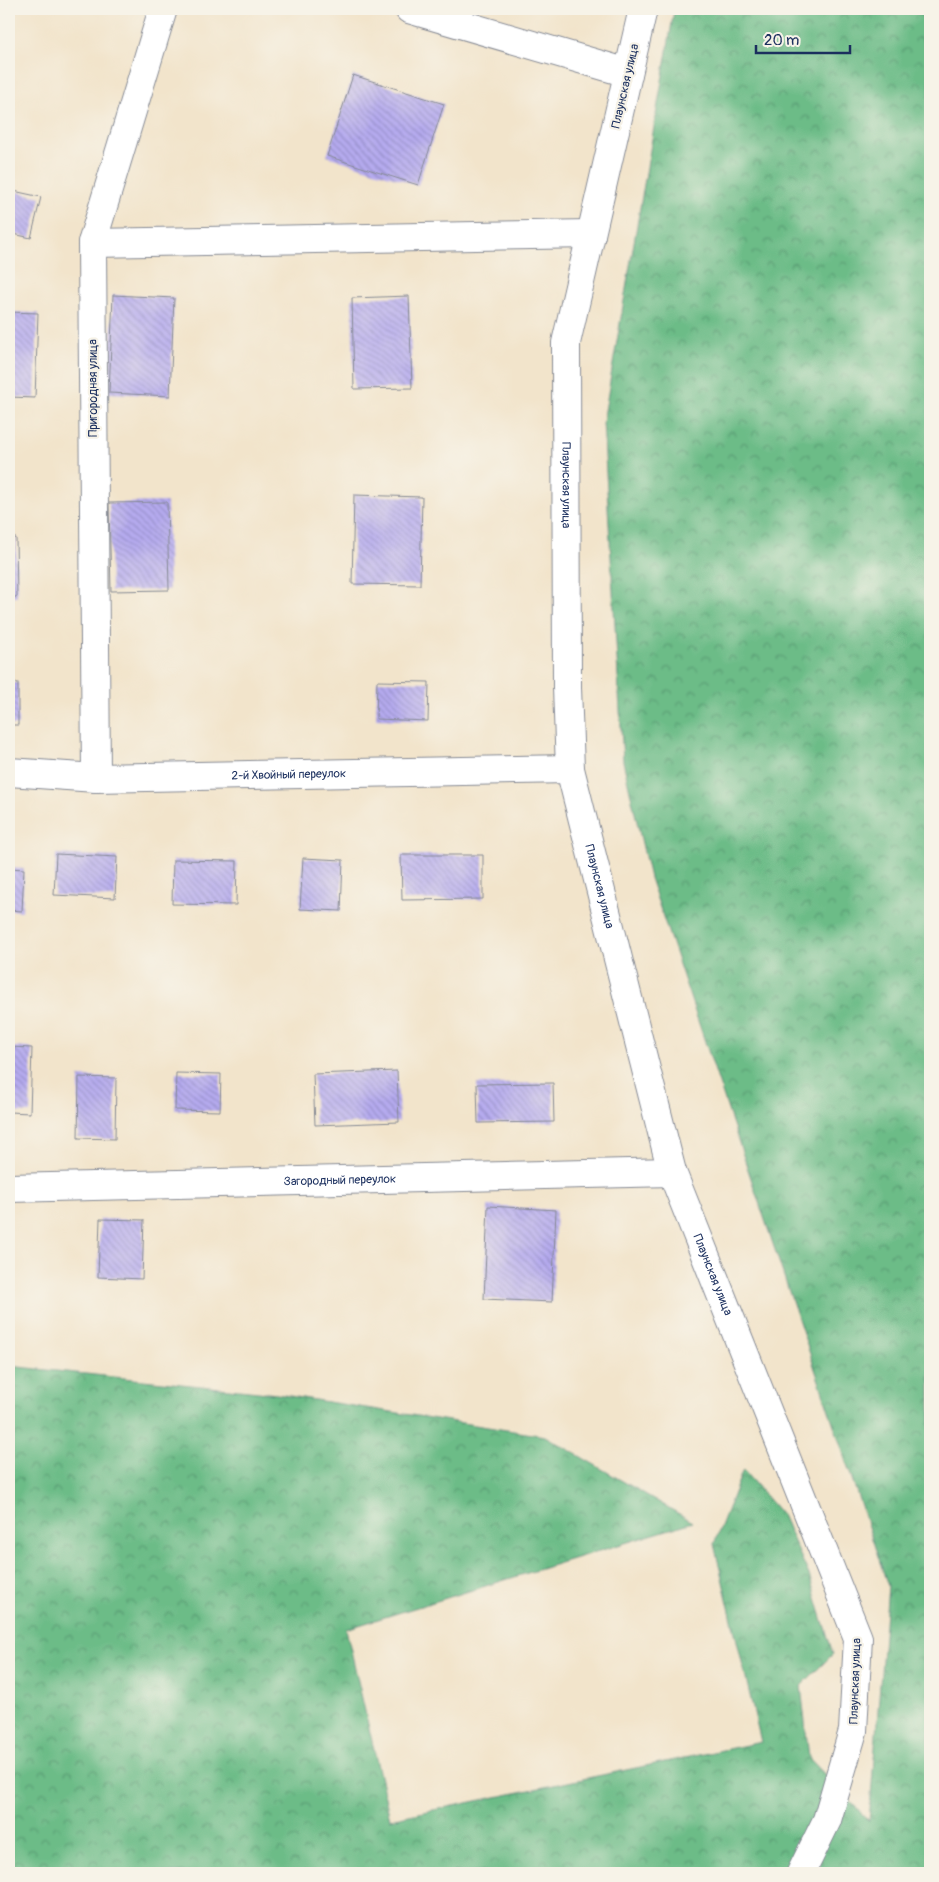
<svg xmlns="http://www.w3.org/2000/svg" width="939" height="1882" font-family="Pangolin,sans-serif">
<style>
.forest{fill:url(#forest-crowns);stroke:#447672}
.building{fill:url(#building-back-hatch)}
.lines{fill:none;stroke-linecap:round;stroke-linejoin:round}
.minor-casing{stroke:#868a94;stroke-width:30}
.minor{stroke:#fff;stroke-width:28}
.labels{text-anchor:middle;stroke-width:4.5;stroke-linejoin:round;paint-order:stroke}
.street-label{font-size:12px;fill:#1b2f5e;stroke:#f7f3e8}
</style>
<defs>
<pattern id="forest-crowns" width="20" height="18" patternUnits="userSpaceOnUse" patternTransform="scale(1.25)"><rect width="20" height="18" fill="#6cbc87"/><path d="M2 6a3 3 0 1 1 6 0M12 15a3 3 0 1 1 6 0" fill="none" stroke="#589972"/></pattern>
<pattern id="building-back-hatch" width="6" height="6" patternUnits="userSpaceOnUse" patternTransform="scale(1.25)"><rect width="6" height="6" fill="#b6abef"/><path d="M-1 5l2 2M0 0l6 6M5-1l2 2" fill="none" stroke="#938cc5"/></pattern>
</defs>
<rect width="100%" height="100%" fill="#f7f3e8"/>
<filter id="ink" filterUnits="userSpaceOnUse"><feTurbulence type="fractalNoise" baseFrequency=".02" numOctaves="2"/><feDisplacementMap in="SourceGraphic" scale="10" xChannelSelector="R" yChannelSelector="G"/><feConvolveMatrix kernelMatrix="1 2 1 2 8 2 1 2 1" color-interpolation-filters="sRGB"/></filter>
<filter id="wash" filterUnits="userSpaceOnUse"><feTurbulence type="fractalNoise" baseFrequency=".0096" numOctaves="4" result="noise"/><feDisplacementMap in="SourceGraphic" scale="20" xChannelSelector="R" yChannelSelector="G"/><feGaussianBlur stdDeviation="1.12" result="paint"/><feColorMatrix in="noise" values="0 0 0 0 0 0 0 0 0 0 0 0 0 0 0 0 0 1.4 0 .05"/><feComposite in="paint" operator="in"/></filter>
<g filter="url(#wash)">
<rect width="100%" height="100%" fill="#f2e4cb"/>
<polygon class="forest" points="677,9 930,9 930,1873 9,1873 9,1366 277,1394 545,1436 693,1522 346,1629 390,1819 761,1742 714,1544 743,1470 782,1515 809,1575 833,1654 801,1686 809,1758 869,1821 888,1586 650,878 623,761 603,422 674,11"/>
<g id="blocks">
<g class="building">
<polygon points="353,75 444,104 418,185 327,156"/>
<polygon points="9,190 41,197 31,238 9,233"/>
<polygon points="113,295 174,298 170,396 109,393"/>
<polygon points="409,296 412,388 354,389 352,298"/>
<polygon points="9,312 38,313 35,398 9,397"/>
<polygon points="354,495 422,497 420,585 352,584"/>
<polygon points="167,502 169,590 111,591 109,503"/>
<polygon points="9,538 16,538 17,597 9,597"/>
<polygon points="377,681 429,682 428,721 376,719"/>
<rect x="9" y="683" width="9" height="42"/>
<polygon points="56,854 117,857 115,898 54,895"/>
<polygon points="401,855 483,855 483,899 402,900"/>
<polygon points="303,858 343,860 341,911 300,909"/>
<polygon points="173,860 237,861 236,905 172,904"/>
<polygon points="9,868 24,869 22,911 9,910"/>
<polygon points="9,1047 32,1048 30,1113 9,1112"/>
<polygon points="397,1071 399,1122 315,1125 313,1074"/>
<polygon points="176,1073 221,1074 220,1111 175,1110"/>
<polygon points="79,1077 116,1078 115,1139 78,1138"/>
<polygon points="553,1083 554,1122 478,1123 477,1084"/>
<polygon points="488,1206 556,1210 552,1302 484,1299"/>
<polygon points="100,1219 144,1220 142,1279 98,1277"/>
</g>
</g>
</g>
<g filter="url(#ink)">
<use href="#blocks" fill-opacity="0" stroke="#868a94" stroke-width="1"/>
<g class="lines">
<defs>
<g id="minor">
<polyline points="409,9 628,73"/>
<path id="s1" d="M 643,9 L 566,343 L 567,687 L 570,769 L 672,1172 L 858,1638 L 853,1731 L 827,1820 L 801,1873"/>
<polyline points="92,243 591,234"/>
<path id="s2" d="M 9,772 L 96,778 L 570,769"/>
<polyline points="96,778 92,243 163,9"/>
<path id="s3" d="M 9,1188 L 672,1172"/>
</g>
</defs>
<use href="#minor" class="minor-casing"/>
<use href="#minor" class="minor"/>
</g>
</g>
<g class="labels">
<g class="street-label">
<text transform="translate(625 86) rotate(-77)" y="4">Плаунская улица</text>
<text transform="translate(93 388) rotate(-90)" y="4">Пригородная улица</text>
<text dy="4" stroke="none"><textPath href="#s1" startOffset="485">Плаунская улица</textPath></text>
<text dy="4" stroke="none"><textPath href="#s2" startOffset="280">2-й Хвойный переулок</textPath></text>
<text dy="4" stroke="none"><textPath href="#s1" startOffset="890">Плаунская улица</textPath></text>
<text dy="4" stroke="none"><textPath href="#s3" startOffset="331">Загородный переулок</textPath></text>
<text dy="4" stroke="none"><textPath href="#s1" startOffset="1295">Плаунская улица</textPath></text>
<text transform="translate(855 1681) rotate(-88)" y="4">Плаунская улица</text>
</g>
</g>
<rect width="939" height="1882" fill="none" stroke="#f7f3e8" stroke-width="30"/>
<path d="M756 45v8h94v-8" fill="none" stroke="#1b2f5e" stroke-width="2.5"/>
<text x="764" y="45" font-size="15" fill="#1b2f5e" stroke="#f7f3e8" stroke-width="4" paint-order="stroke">20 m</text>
</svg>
